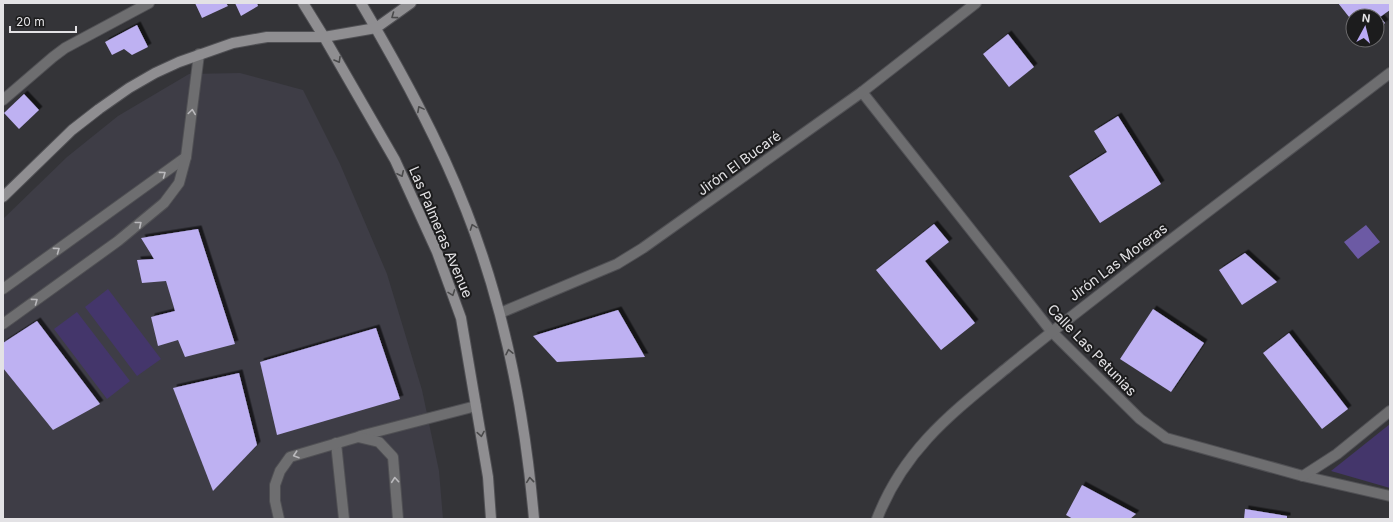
<svg xmlns="http://www.w3.org/2000/svg" width="1393" height="522" font-family="Inter,sans-serif">
<style>
.built{fill:#3e3d46}
.green{fill:#44366b}
.water{fill:#6c5aa4}
.building{fill:#beb1f2;filter:url(#shadow)}
.lines{fill:none;stroke-linecap:round;stroke-linejoin:round}
.lane-casing{stroke:#505054;stroke-width:12}
.street-casing{stroke:#505054;stroke-width:12}
.secondary-casing{stroke:#505054;stroke-width:12}
.lane{stroke:#6e6e70;stroke-width:10}
.street{stroke:#6e6e70;stroke-width:10}
.secondary{stroke:#8f8e91;stroke-width:10}
.oneway{stroke:#4a4a4b}
.oneway2{stroke:#bab9bc}
.labels{text-anchor:middle;stroke-width:4;stroke-linejoin:round;paint-order:stroke}
.street-label{font-size:14px;fill:#e3e2e5;stroke:#1c1c1d}
</style>
<defs>
<filter id="shadow"><feDropShadow dx="3.5" dy="-3.5" stdDeviation="0" flood-color="#0009"/></filter>
</defs>
<rect width="100%" height="100%" fill="#343438"/>
<polygon class="built" points="240,73 303,90 340,164 387,274 422,390 439,471 443,519 3,519 3,219 67,157 118,116 189,74"/>
<g class="green">
<polygon points="108,289 161,359 137,376 85,307"/>
<polygon points="77,312 130,381 107,399 54,329"/>
<polygon points="1390,424 1390,488 1331,471"/>
</g>
<polygon class="water" points="1366,225 1380,242 1358,259 1344,242"/>
<g class="building">
<polygon points="195,3 226,3 228,6 202,18"/>
<polygon points="235,3 257,3 258,6 241,16"/>
<polygon points="1338,3 1390,3 1390,10 1380,17 1385,23 1377,30 1377,16 1353,16 1353,22"/>
<polygon points="137,25 148,47 132,55 124,49 112,55 105,42"/>
<polygon points="1008,34 1034,67 1009,87 983,54"/>
<polygon points="24,94 39,110 19,129 4,113"/>
<polygon points="1118,116 1161,184 1100,223 1069,176 1107,152 1094,131"/>
<polygon points="934,224 949,242 925,261 975,323 941,350 876,270"/>
<polygon points="198,229 235,344 185,357 178,340 158,346 151,317 175,311 166,281 142,283 137,260 154,259 141,238"/>
<polygon points="1245,253 1277,282 1242,305 1219,270"/>
<polygon points="1153,309 1204,343 1171,392 1120,359"/>
<polygon points="618,310 645,357 557,362 533,336"/>
<polygon points="37,321 100,404 53,430 3,368 3,343"/>
<polygon points="376,328 400,399 277,435 260,362"/>
<polygon points="1289,333 1348,409 1322,429 1263,353"/>
<polygon points="239,373 257,445 213,491 173,388"/>
<polygon points="1082,485 1136,514 1130,519 1073,519 1066,515"/>
<polygon points="1245,509 1287,516 1287,519 1244,519"/>
</g>
<g class="lines">
<defs>
<g id="lane">
<polyline points="3,100 53,57 65,48 149,3"/>
<polyline points="3,289 186,157"/>
<polyline points="3,324 118,241 164,203 179,183 186,157 199,54"/>
<polyline points="360,436 476,406"/>
<polyline points="336,443 344,519"/>
<polyline points="279,519 275,501 275,485 280,471 290,457 358,437 379,442 393,457 398,519"/>
</g>
<g id="street">
<polyline points="862,92 1051,331 1140,419 1166,438 1303,476 1390,496"/>
<polyline points="500,313 617,264 643,248 862,92 976,3"/>
<polyline points="1303,476 1337,454 1390,411"/>
<path d="M 877,519 C 904,449 952,413 1008,367 C 1052,331 1098,296 1143,261 C 1226,198 1308,135 1390,73"/>
</g>
<g id="secondary">
<polyline points="303,3 324,37 395,160 437,252 461,318 488,477 491,519"/>
<path d="M 361,3 C 400,69 438,138 466,210 C 505,309 525,414 534,519"/>
<polyline points="3,197 72,130 99,109 129,88 155,73 179,62 233,43 267,37 324,37 376,28 411,3"/>
</g>
</defs>
<use href="#lane" class="lane-casing"/>
<use href="#street" class="street-casing"/>
<use href="#secondary" class="secondary-casing"/>
<use href="#lane" class="lane"/>
<use href="#street" class="street"/>
<use href="#secondary" class="secondary"/>
</g>
<defs><path id="oneway-chevron" d="M-2-3.5L2.5 0L-2 3.5" fill="none" stroke-width="1.6" stroke-linecap="round" stroke-linejoin="round"/></defs>
<g class="oneway">
<use href="#oneway-chevron" transform="translate(394 16) rotate(144)"/>
<use href="#oneway-chevron" transform="translate(338 60) rotate(60)"/>
<use href="#oneway-chevron" transform="translate(420 109) rotate(-118)"/>
<use href="#oneway-chevron" transform="translate(401 174) rotate(65)"/>
<use href="#oneway-chevron" transform="translate(473 227) rotate(-110)"/>
<use href="#oneway-chevron" transform="translate(452 293) rotate(70)"/>
<use href="#oneway-chevron" transform="translate(509 352) rotate(-102)"/>
<use href="#oneway-chevron" transform="translate(481 434) rotate(80)"/>
<use href="#oneway-chevron" transform="translate(530 480) rotate(-96)"/>
</g>
<g class="oneway2">
<use href="#oneway-chevron" transform="translate(192 112) rotate(-82)"/>
<use href="#oneway-chevron" transform="translate(163 174) rotate(-36)"/>
<use href="#oneway-chevron" transform="translate(139 224) rotate(-39)"/>
<use href="#oneway-chevron" transform="translate(57 250) rotate(-36)"/>
<use href="#oneway-chevron" transform="translate(35 301) rotate(-36)"/>
<use href="#oneway-chevron" transform="translate(296 455) rotate(162)"/>
<use href="#oneway-chevron" transform="translate(395 480) rotate(-95)"/>
</g>
<g class="labels">
<g class="street-label">
<text transform="translate(739 163) rotate(-36)" y="5">Jirón El Bucaré</text>
<text transform="translate(441 232) rotate(67)" y="5">Las Palmeras Avenue</text>
<text transform="translate(1118 262) rotate(-37)" y="5">Jirón Las Moreras</text>
<text transform="translate(1092 350) rotate(46)" y="5">Calle Las Petunias</text>
</g>
</g>
<rect width="1393" height="522" fill="none" stroke="#e3e2e5" stroke-width="8"/>
<g transform="translate(1365 28) rotate(7)"><circle r="19" fill="#1c1c1d" stroke="#6c6b6d"/>
<path d="M0-3L7 15L0 10L-7 15Z" fill="#baaaf6"/>
<text y="-6" font-size="11" font-weight="bold" text-anchor="middle" fill="#e3e2e5">N</text>
</g>
<path d="M10 26v6h66v-6" fill="none" stroke="#e3e2e5" stroke-width="2"/>
<text x="16" y="26" font-size="12" fill="#e3e2e5" stroke="#1c1c1d" stroke-width="3" paint-order="stroke">20 m</text>
</svg>
